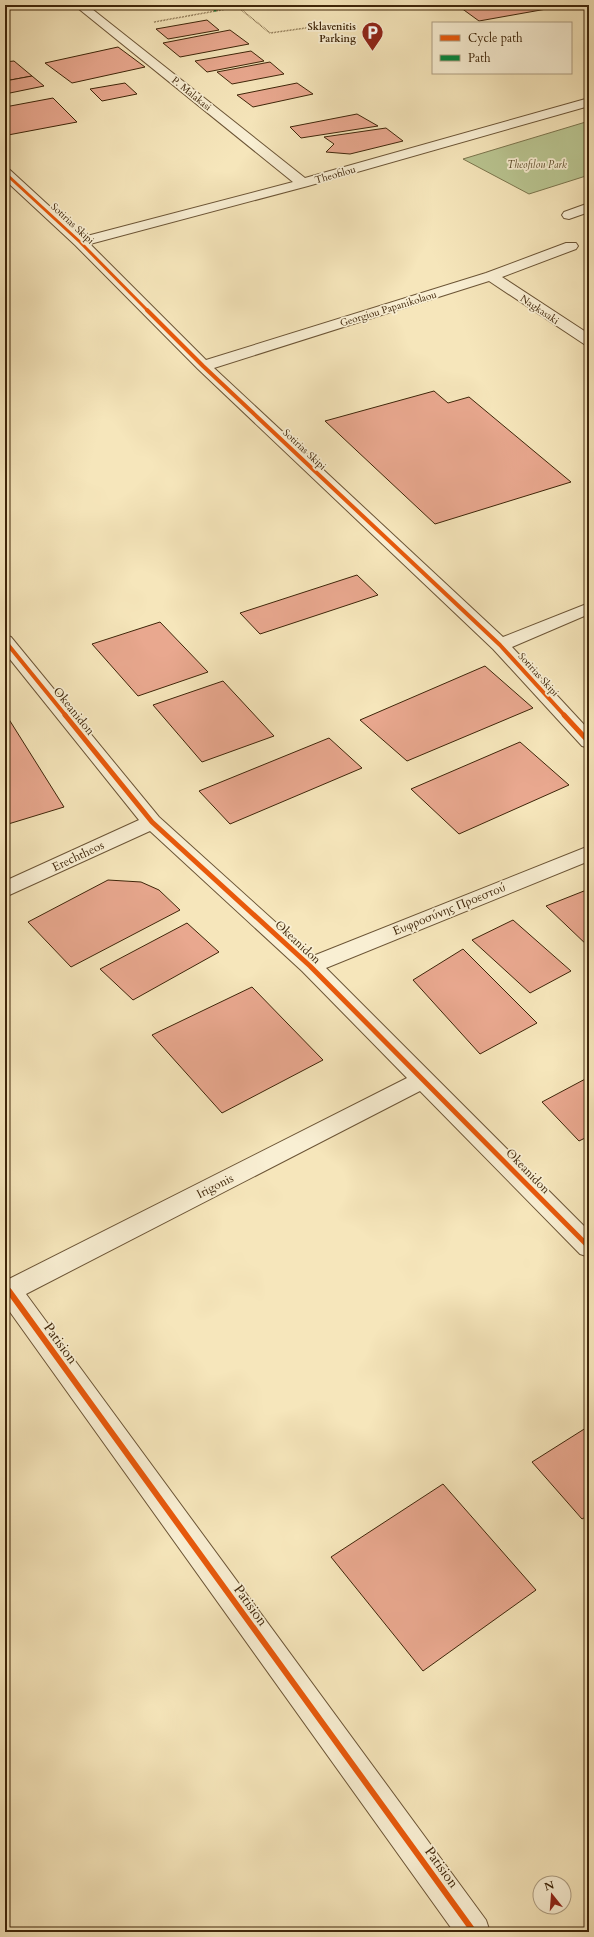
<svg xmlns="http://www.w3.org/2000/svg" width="594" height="1937" font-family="Cardo,serif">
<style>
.green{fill:#bac692;stroke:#7c764e}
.building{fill:#e9a88f;stroke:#3e2509}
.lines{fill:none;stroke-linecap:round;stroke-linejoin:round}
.minor-casing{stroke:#6c5536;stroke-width:2}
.path{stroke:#3e2509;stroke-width:1.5;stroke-dasharray:0.5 1;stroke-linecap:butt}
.minor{fill:#f9efd3;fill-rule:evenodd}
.quiet{stroke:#00873e;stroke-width:2.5;stroke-dasharray:4.5 2.5;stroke-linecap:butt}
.cycleway-far3-casing{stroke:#f9efd3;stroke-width:4.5}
.cycleway-far2-casing{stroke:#f9efd3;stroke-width:6}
.cycleway-far1-casing{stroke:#f9efd3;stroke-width:8}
.cycleway-casing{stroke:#f9efd3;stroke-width:9}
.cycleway-far3{stroke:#e8590c;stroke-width:3}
.cycleway-far2{stroke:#e8590c;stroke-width:4}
.cycleway-far1{stroke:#e8590c;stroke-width:5}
.cycleway{stroke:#e8590c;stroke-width:6}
.labels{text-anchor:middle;stroke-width:3.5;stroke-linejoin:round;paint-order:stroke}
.far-poi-label{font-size:10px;font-weight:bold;fill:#3e2509;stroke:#f9efd3;text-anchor:end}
.far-street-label{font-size:10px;fill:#3e2509;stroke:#f9efd3}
.far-park-label{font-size:10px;font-style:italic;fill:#5d4d2b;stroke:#f9efd3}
.street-label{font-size:12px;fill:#3e2509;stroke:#f9efd3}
.near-street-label{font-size:14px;fill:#3e2509;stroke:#f9efd3}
</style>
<rect width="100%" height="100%" fill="#f6e6bb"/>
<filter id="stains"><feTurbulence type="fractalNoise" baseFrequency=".005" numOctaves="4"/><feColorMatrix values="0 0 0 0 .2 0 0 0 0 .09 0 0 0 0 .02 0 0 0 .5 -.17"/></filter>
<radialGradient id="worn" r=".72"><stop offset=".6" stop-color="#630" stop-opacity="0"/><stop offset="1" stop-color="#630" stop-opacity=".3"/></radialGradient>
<polygon class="green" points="589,121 589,175 529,194 463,159"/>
<g class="building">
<polygon points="457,5 569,5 479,21"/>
<polygon points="207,20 219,30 168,39 156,29"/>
<polygon points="230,30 249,44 180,57 163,43"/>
<polygon points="118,47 145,67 72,83 45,63"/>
<polygon points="251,51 264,61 207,72 195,61"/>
<polygon points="14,61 32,76 5,81 5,62"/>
<polygon points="270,62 284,74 232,84 217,72"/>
<polygon points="32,76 44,86 5,94 5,81"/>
<polygon points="125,83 137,94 102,101 90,89"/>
<polygon points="297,83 313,94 253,107 237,95"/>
<polygon points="53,98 77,122 8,135 5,132 5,107"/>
<polygon points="357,114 378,126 301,138 290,127"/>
<polygon points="386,128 403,141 350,154 326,152 334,144 324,137"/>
<polygon points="434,391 448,403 469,397 571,482 435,524 325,421"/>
<polygon points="357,575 378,595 260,634 240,613"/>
<polygon points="160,622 208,672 138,696 92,644"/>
<polygon points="485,666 533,708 407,761 360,720"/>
<polygon points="223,681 274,736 202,762 153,705"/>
<polygon points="5,713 64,807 5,825"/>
<polygon points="329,738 362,768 230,824 199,791"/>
<polygon points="520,742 569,785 459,834 411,789"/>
<polygon points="108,880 141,882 159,890 180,910 71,967 28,922"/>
<polygon points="589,889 589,947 546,906"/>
<polygon points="513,920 571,971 530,993 472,940"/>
<polygon points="187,923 219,952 133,1000 100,969"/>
<polygon points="463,949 537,1023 480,1054 413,980"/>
<polygon points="252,987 323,1060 222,1113 152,1035"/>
<polygon points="589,1077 589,1136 579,1141 542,1102"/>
<polygon points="589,1426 589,1515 582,1519 532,1462"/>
<polygon points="443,1484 536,1590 423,1671 331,1557"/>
</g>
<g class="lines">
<defs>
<g id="minor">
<polygon points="74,5 87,5 305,178 589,98 589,106 308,186 90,244 206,360 486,273 566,243 576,243 578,246 576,249 502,277 589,334 589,346 584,344 489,281 214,368 503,637 589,603 589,614 512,647 589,730 589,748 582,746 493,649 198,369 75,245 5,180 5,169 10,170 83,237 293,182"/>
<polygon points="589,203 589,212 569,219 564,218 562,215 564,212"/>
<polygon points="5,635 11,637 159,817 313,956 589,846 589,861 326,968 589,1231 589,1257 580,1254 420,1091 26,1294 486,1920 490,1932 454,1932 5,1305 5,1281 407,1078 302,971 150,831 5,897 5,881 139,820 5,653"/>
</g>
</defs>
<use href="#minor" class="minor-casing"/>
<polyline class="path" points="154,22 238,7 270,33 313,27"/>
<use href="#minor" class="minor"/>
<polyline class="quiet" points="209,5 216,11"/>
<defs>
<polyline id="cycleway-far3" points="5,173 80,242 148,311"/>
<g id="cycleway-far2">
<polyline points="147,310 203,366 500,645 565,716"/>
<polyline points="5,641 66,716"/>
</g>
<g id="cycleway-far1">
<polyline points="65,715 152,822 310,966 587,1245"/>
<polyline points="564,715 589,742"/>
</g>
<g id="cycleway">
<polyline points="587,1244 589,1247"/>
<polyline points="9,1291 474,1932"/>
</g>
</defs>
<use href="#cycleway-far3" class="cycleway-far3-casing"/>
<use href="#cycleway-far2" class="cycleway-far2-casing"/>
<use href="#cycleway-far1" class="cycleway-far1-casing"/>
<use href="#cycleway" class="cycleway-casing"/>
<use href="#cycleway-far3" class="cycleway-far3"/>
<use href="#cycleway-far2" class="cycleway-far2"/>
<use href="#cycleway-far1" class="cycleway-far1"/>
<use href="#cycleway" class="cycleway"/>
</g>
<defs>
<symbol id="parking-pin" viewBox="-11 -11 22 30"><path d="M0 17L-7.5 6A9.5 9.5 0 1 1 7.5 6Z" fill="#8f2418" stroke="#f9efd3"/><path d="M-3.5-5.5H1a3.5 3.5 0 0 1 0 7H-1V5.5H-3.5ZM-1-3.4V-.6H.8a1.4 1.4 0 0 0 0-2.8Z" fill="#fff"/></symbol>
</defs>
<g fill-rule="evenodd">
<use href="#parking-pin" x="360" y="20" width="25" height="34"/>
</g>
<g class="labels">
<g class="far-poi-label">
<text x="356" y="30">Sklavenitis<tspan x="356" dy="12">Parking</tspan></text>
</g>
<g class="far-street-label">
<text transform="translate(192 93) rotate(39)" y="4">P. Malakasi</text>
<text transform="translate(335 174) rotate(-16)" y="4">Theofilou</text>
<text transform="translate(73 223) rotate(43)" y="4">Sotirias Skipi</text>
<text transform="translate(388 308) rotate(-17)" y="4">Georgiou Papanikolaou</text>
<text transform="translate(540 309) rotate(34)" y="4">Nagkasaki</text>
<text transform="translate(305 449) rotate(43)" y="4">Sotirias Skipi</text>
<text transform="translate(539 674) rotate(48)" y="4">Sotirias Skipi</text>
</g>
<g class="far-park-label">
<text x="537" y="168">Theofilou Park</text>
</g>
<g class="street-label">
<text transform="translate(74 711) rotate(51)" y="4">Okeanidon</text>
<text transform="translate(78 856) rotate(-25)" y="4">Erechtheos</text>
<text transform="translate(449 909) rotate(-22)" y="4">Ευφροσύνης Προεστού</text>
<text transform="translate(298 942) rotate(43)" y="4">Okeanidon</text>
<text transform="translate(528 1171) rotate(46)" y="4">Okeanidon</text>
<text transform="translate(215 1186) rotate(-27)" y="4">Irigonis</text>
</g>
<g class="near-street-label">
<text transform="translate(61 1343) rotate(54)" y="5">Patision</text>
<text transform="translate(251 1605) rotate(54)" y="5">Patision</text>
<text transform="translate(442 1867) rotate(54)" y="5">Patision</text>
</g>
</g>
<rect width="594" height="1937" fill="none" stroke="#f6e6bb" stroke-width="20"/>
<rect x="6" y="6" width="582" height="1925" fill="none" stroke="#3e2509" stroke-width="2"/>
<rect x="10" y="10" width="574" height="1917" fill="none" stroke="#3e2509"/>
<rect x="432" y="22" width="140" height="52" fill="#f9efd3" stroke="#ae9e82"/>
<rect x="440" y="35" width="20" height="6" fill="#e8590c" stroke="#ae9e82"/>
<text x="468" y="42" font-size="12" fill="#3e2509">Cycle path</text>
<rect x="440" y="55" width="20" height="6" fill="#00873e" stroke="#ae9e82"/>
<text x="468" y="62" font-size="12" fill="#3e2509">Path</text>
<g transform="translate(552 1895) rotate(343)"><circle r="19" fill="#f9efd3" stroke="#ae9e82"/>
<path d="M0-3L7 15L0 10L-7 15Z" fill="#8f2418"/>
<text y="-6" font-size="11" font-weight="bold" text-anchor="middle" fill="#3e2509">N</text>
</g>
<rect width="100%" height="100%" filter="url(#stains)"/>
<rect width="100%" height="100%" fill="url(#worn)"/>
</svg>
